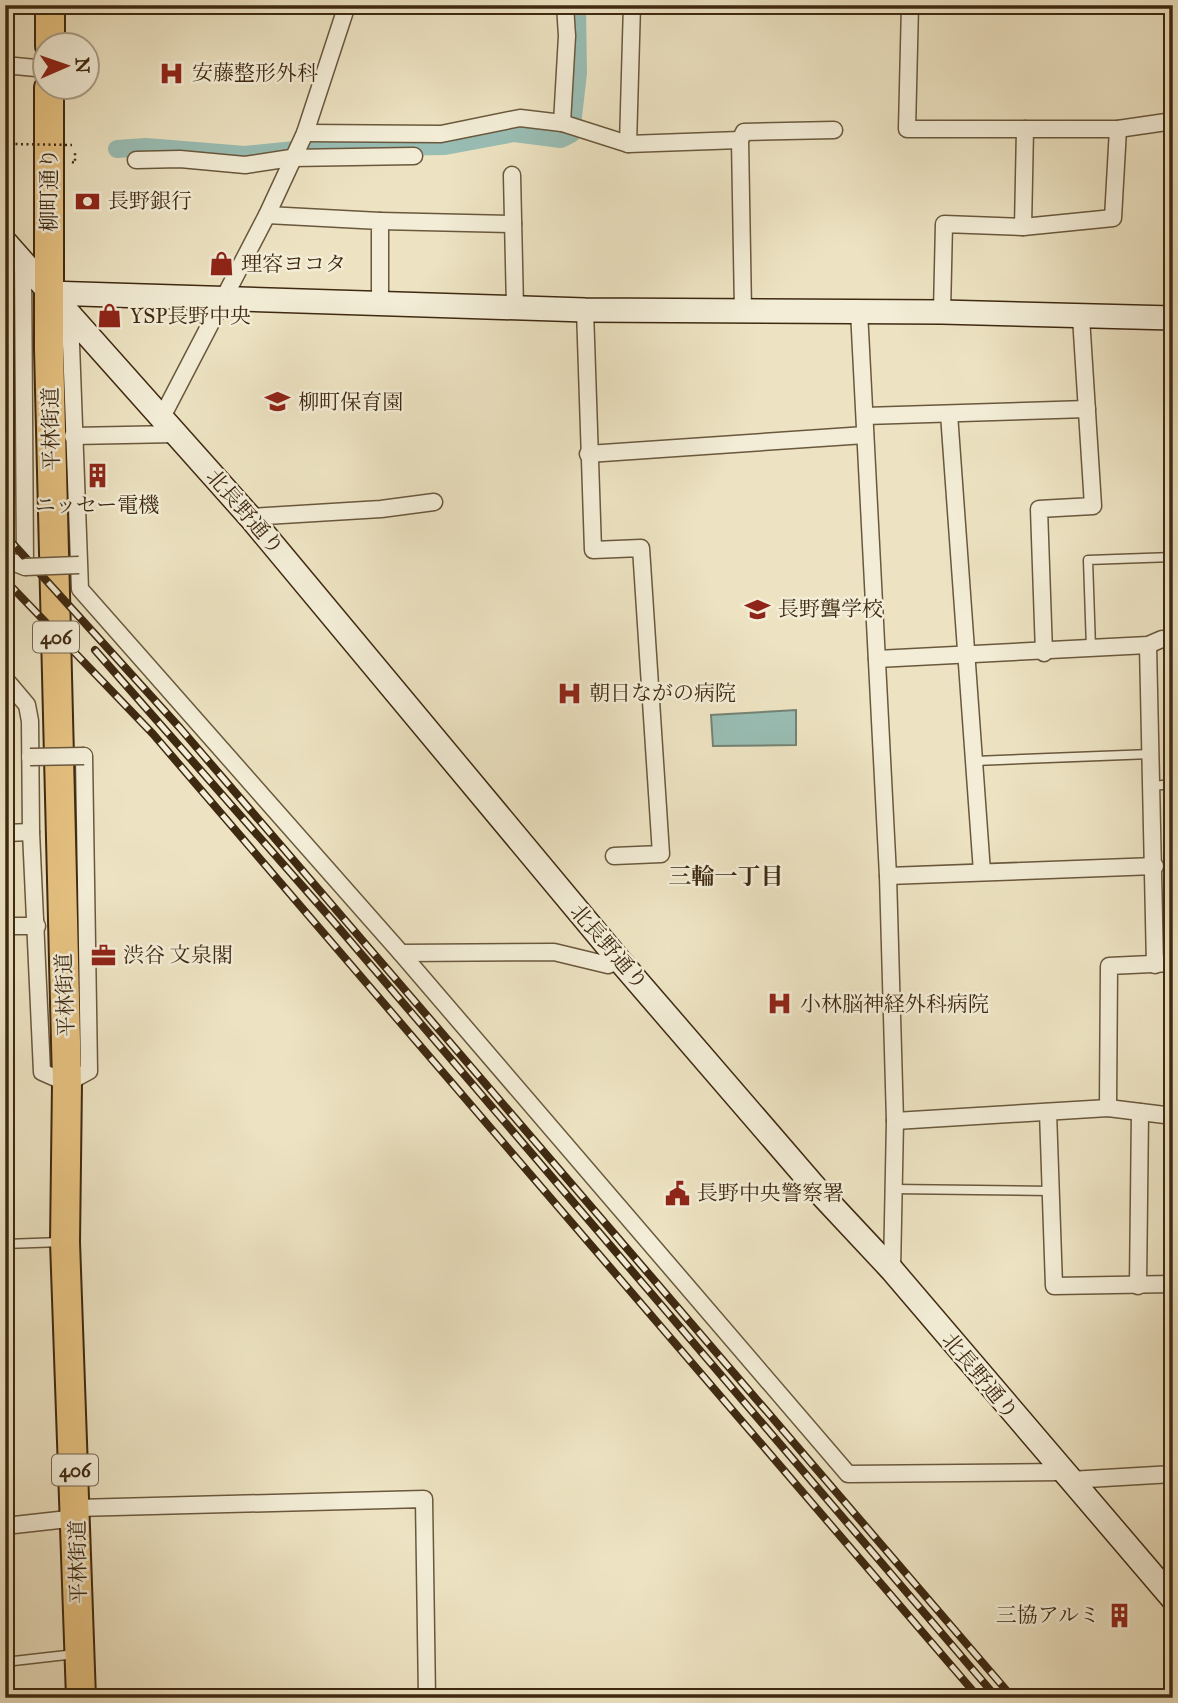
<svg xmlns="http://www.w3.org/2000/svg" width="1178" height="1703" font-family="'IM FELL Great Primer','Noto Serif JP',serif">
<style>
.water{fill:#99beb5;stroke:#758273;stroke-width:2}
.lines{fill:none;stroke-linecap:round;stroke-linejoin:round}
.canal{stroke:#99beb5;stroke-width:18}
.lane-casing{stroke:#6a583d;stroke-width:11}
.street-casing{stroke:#6a583d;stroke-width:19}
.secondary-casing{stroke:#3e2911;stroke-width:26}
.highway-casing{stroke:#3e2911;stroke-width:32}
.path{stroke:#3e2911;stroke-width:2.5;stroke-dasharray:2 3.5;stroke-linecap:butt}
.lane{stroke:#f3edd7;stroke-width:8}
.street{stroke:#f3edd7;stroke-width:16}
.secondary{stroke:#f3edd7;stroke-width:23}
.highway{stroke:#e6c281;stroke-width:28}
.rail-casing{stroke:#3e2911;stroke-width:8}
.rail{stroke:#f3edd7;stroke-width:5;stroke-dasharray:16;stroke-linecap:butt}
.street-bridge-casing{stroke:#6a583d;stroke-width:19;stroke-linecap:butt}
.path-bridge{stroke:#3e2911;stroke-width:2.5;stroke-dasharray:2 3.5;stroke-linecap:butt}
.street-bridge{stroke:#f3edd7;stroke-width:16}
.labels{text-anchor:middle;stroke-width:5;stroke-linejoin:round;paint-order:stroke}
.shield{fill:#f3edd7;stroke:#74644c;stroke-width:2}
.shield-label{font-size:19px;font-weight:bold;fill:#3e2911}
.poi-label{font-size:21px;fill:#3e2911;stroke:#f3edd7;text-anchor:start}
.street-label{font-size:21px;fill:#3e2911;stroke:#f3edd7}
.neighbourhood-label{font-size:23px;font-weight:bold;fill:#3e2911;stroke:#f3edd7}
</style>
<rect width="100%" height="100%" fill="#ede3c2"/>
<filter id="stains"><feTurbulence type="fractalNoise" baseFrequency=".00286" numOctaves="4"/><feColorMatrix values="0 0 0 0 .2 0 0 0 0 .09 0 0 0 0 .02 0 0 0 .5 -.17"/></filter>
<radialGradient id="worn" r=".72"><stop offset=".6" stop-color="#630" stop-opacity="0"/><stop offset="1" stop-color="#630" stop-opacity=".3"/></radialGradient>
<polygon class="water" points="796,710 796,745 713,746 711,715"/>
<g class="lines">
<polyline class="canal" points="117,149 146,147 245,155 315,148 445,146 514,133 561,139 571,134 578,73 577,5"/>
<defs>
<g id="lane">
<polyline points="1091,648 1088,560 1173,557"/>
<polyline points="975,761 1151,754"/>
<polyline points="1152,786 1173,784"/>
<polyline points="893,1189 1051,1191"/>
<polyline points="5,1244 62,1242"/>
<polyline points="5,1662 75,1654"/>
</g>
<g id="street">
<polyline points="910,5 907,129 1118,129 1173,121"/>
<polyline points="5,65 46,69"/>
<polyline points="562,123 567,36 565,5"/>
<polyline points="305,133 441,134 520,118 562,123 628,144 740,140 744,132 834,130"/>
<polyline points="740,140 743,311"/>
<polyline points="628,144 632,5"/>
<polyline points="136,160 180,159 245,165 291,158 414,156"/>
<polyline points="512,175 515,308"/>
<polyline points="267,215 380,221 380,301"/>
<polyline points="380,221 513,224"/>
<polyline points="1023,227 1025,129"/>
<polyline points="585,310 593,550 641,548 661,854 614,856"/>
<polyline points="859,311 888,876 895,1121 892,1270"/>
<polyline points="942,312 944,224 1023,227 1113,218 1118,129"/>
<polyline points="70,317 80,589 401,953 848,1474 1061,1472"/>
<polyline points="949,414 982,872"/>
<polyline points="865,416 1087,409"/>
<polyline points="162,417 267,215 305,133 347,5"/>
<polyline points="73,436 176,434"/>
<polyline points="588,454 865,435"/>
<polyline points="250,517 381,509 434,502"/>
<polyline points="5,559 25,567 23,262"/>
<polyline points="1148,645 1155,965"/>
<polyline points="1044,653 1039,509 1093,506 1081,317"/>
<polyline points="877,659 1148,645 1162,639 1173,641"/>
<polyline points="5,679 27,705 30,721 31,832 42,1072 67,1083 89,1071 84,756"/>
<polyline points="5,833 31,832"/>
<polyline points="888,876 1155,866"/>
<polyline points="5,926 37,926"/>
<polyline points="401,953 554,952 608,965 619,960"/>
<polyline points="1108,1108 1109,966 1173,963"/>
<polyline points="1048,1112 1054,1286 1173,1284"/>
<polyline points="895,1121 1108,1108 1173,1116"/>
<polyline points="1138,1286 1140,1112"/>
<polyline points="1070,1480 1173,1474"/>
<polyline points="77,1508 424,1499 427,1698"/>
<polyline points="5,1526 77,1518"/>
</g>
<g id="secondary">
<polyline points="5,242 250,517 619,960 820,1193 892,1270 1173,1599"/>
<polyline points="48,293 585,310 942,312 1173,318"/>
</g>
<g id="highway">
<polyline points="50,46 50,5"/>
<polyline points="49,88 49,349 67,1083 65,1242 81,1698"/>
</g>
</defs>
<use href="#lane" class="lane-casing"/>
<use href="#street" class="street-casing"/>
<use href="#secondary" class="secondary-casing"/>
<use href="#highway" class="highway-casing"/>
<g class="path">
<polyline points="5,148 5,162 10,161 10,144"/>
<polyline points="72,162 75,163 75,150"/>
</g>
<use href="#lane" class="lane"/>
<use href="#street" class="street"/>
<use href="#secondary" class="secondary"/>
<use href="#highway" class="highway"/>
<defs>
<g id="rail">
<polyline points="5,535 180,728 1013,1698"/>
<polyline points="5,580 153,734 979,1698"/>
<polyline points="95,650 333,921 997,1698"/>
</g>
</defs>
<use href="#rail" class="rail-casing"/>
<use href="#rail" class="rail"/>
<defs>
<g id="street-bridge">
<polyline points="25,567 79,565"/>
<polyline points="30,757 84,756"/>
</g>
</defs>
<use href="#street-bridge" class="street-bridge-casing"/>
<polyline class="path-bridge" points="10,144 72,145"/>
<use href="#street-bridge" class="street-bridge"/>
</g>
<defs>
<symbol id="hospital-bare" viewBox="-9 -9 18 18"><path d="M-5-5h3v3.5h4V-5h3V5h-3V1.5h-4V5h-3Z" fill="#8f2418" stroke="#f3edd7" stroke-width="2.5" paint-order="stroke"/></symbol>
<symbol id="bank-bare" viewBox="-9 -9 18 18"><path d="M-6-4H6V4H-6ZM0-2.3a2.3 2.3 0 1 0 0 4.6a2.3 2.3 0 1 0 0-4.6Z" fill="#8f2418" stroke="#f3edd7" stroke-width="2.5" paint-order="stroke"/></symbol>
<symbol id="shop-bare" viewBox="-9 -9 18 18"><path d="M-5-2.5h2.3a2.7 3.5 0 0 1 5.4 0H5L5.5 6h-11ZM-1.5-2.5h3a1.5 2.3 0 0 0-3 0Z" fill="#8f2418" stroke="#f3edd7" stroke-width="2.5" paint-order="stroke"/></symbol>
<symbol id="school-bare" viewBox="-9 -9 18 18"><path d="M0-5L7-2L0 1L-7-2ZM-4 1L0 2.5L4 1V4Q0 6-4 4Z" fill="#8f2418" stroke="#f3edd7" stroke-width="2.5" paint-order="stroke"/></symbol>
<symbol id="building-bare" viewBox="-9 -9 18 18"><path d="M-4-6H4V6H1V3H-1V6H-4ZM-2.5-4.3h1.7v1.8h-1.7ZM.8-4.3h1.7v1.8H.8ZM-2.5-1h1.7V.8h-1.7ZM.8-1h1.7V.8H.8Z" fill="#8f2418" stroke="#f3edd7" stroke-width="2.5" paint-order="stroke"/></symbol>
<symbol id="office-bare" viewBox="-9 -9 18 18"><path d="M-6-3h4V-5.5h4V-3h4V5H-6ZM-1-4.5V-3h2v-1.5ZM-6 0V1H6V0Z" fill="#8f2418" stroke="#f3edd7" stroke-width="2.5" paint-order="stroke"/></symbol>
<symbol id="civic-bare" viewBox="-9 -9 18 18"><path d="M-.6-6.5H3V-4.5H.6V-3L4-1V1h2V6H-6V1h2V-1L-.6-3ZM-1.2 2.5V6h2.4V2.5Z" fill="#8f2418" stroke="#f3edd7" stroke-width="2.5" paint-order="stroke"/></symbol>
</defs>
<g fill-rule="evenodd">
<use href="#hospital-bare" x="154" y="56" width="35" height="35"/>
<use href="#bank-bare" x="70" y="184" width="35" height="35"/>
<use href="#shop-bare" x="204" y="246" width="35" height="35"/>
<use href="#shop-bare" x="92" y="298" width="35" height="35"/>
<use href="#school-bare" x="260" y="384" width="35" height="35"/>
<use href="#building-bare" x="80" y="458" width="35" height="35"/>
<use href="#school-bare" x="740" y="592" width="35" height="35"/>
<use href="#hospital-bare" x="552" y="676" width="35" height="35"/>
<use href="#office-bare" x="86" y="938" width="35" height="35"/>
<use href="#hospital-bare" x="762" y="986" width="35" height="35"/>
<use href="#civic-bare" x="660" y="1176" width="35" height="35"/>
<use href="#building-bare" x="1102" y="1598" width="35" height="35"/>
</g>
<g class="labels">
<g class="shield">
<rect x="33" y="621.5" width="46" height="31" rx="5"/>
<rect x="52" y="1454.5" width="46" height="31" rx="5"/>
</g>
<g class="shield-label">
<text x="56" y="644">406</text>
<text x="75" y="1477">406</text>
</g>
<g class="poi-label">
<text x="192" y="80">安藤整形外科</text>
<text x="108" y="208">長野銀行</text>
<text x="241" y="271">理容ヨコタ</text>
<text x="130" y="323">YSP長野中央</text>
<text x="298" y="409">柳町保育園</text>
<text x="97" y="512" text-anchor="middle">ニッセー電機</text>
<text x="778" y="616">長野聾学校</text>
<text x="589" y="700">朝日ながの病院</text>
<text x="123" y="962">渋谷 文泉閣</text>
<text x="800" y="1011">小林脳神経外科病院</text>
<text x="697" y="1200">長野中央警察署</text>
<text x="1100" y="1622" text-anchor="end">三協アルミ</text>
</g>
<g class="street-label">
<text transform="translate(49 190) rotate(-90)" y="7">柳町通り</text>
<text transform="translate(51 429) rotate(-91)" y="7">平林街道</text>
<text transform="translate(245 512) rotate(49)" y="7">北長野通り</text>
<text transform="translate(609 947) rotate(49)" y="7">北長野通り</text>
<text transform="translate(65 995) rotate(-92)" y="7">平林街道</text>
<text transform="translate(980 1376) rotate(50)" y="7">北長野通り</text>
<text transform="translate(78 1562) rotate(-91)" y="7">平林街道</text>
</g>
<g class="neighbourhood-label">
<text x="726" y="884">三輪一丁目</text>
</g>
</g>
<rect width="1178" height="1703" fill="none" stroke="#ede3c2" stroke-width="28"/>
<rect x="7" y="7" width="1164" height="1689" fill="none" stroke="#3e2911" stroke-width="3.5"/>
<rect x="14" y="14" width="1150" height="1675" fill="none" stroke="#3e2911" stroke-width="2"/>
<g transform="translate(66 66) rotate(88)"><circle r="33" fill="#f3edd7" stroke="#ab9f88" stroke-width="2"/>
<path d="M0-5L12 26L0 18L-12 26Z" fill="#8f2418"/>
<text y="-10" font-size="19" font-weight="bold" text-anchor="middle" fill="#3e2911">N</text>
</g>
<rect width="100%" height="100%" filter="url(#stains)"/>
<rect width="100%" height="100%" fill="url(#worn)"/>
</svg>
